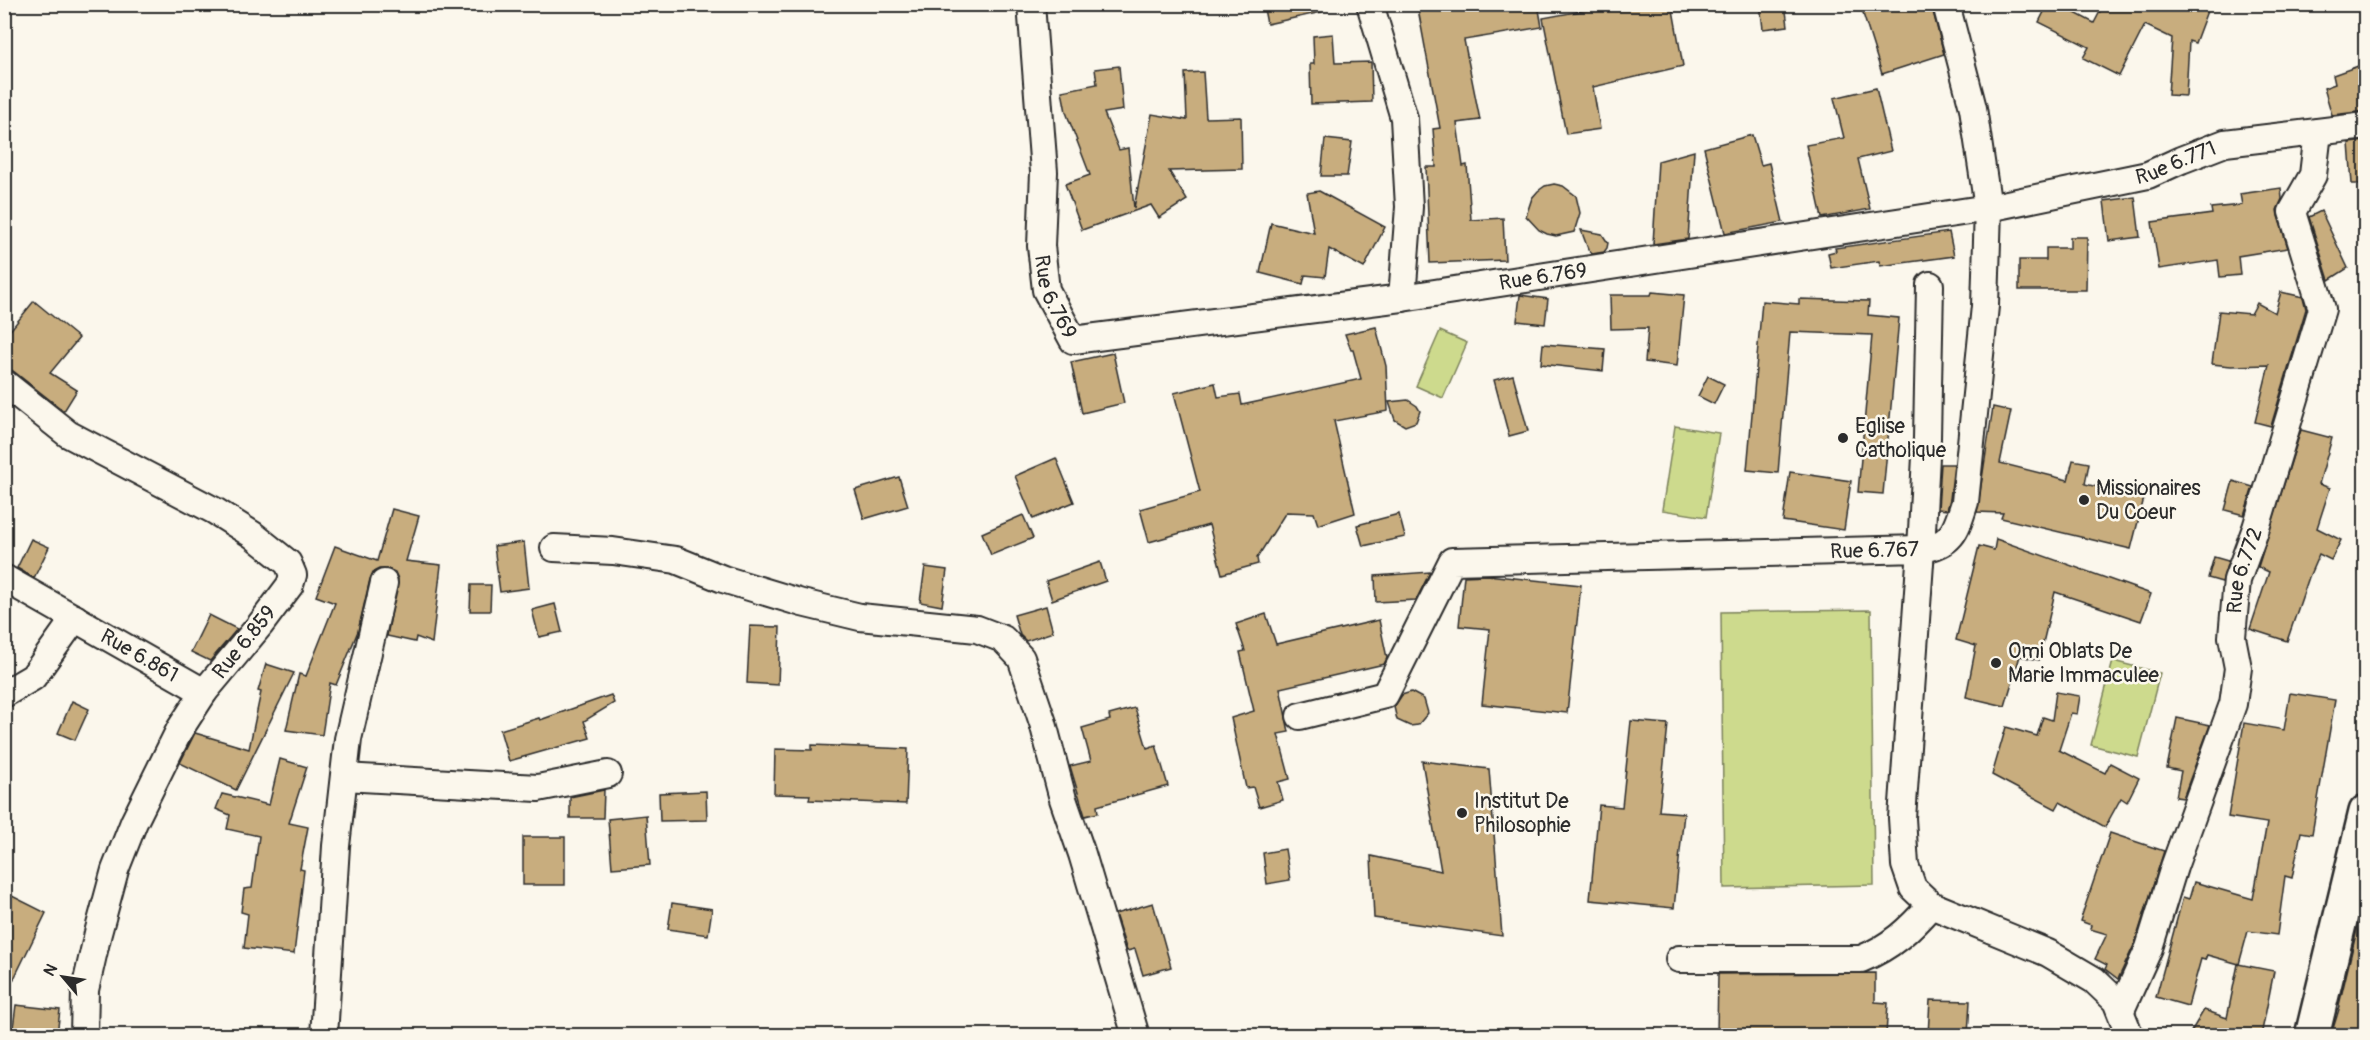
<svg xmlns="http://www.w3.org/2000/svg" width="2370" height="1040" font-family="Pangolin,sans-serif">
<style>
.green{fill:#cdda8d;stroke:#7c825c;stroke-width:1.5}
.building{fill:#c8ad7e;stroke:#2b2b2b;stroke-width:1.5}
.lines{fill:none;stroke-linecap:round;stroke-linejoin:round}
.street-casing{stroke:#2b2b2b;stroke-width:30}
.highway-casing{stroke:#2b2b2b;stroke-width:38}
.street{stroke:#fbf7ec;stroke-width:26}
.highway{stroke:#fbf7ec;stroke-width:33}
.poi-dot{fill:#2b2b2b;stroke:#fbf7ec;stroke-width:2}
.labels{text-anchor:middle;stroke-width:5;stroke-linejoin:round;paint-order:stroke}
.street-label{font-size:21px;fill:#2b2b2b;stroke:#fbf7ec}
.poi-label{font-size:21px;fill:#2b2b2b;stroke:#fbf7ec;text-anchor:start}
</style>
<rect width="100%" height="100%" fill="#fbf7ec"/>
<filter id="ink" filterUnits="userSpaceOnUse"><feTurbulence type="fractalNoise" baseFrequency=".0167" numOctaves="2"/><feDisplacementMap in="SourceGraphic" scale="12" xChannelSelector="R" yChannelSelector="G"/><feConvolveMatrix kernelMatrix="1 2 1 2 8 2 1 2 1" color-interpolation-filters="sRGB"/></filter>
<g filter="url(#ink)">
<g class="green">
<polygon points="1440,331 1467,343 1443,398 1416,386"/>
<polygon points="1675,426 1719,433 1706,517 1662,510"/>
<polygon points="1871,610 1874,885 1724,888 1721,612"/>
<polygon points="2113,661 2160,673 2138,757 2091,745"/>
</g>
<g class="building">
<polygon points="1263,4 1321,4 1322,12 1267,24"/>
<polygon points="1441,4 1538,4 1542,27 1464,40 1480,120 1457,123 1463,166 1467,165 1471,220 1503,218 1505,260 1430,263 1426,167 1436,167 1433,129 1440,128 1418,9"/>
<polygon points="1591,4 1672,4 1683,66 1593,87 1600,129 1566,134 1543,18 1592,9"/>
<polygon points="1760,4 1785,4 1788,26 1763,29"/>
<polygon points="1860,4 1931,4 1944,54 1882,74"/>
<polygon points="2048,4 2058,4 2094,23 2104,4 2187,4 2207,11 2195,43 2189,41 2186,96 2168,95 2172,38 2145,25 2119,76 2083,58 2089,47 2039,22"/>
<polygon points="1333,34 1335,63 1371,62 1372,102 1311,104 1310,64 1314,64 1313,36"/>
<polygon points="2361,65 2366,77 2366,111 2332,115 2324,88 2335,84 2333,75"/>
<polygon points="1119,66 1123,110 1104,113 1119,150 1128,148 1134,208 1152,114 1187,120 1185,73 1203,72 1206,118 1241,117 1242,169 1169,171 1187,200 1159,218 1151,205 1082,230 1065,184 1090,175 1066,112 1062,91 1097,84 1095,69"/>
<polygon points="1876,88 1891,151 1858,159 1870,209 1822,218 1806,145 1844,138 1834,98"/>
<polygon points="1752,135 1761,165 1769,163 1783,222 1725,233 1704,148"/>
<polygon points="1325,139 1352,142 1347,176 1321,176"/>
<polygon points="2366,141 2366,184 2352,184 2349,143"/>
<polygon points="1694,151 1688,239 1653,244 1658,161"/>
<polygon points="1554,184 1563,186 1576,196 1580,213 1574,232 1556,236 1547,234 1539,230 1526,216 1532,198 1538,191 1545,186"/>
<polygon points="2281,188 2282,199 2277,210 2278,216 2288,248 2238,256 2240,275 2220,277 2218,260 2159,269 2152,222 2212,214 2211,208 2242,205 2240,194"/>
<polygon points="1319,191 1385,227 1364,268 1329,249 1325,277 1305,275 1303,284 1260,273 1271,223 1314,233 1307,193"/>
<polygon points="2135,197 2140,237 2109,241 2104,201"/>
<polygon points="2321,211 2348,268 2329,280 2309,217"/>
<polygon points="1581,230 1602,234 1608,243 1607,248 1604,252 1592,254 1588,249"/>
<polygon points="1949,232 1954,256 1880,266 1879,261 1831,268 1828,253 1836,251 1835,248"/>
<polygon points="2070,237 2087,237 2086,290 2019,290 2019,260 2046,260 2046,248 2070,248"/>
<polygon points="1652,292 1684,295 1677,366 1645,362 1648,328 1611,329 1610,295 1651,295"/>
<polygon points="2281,292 2303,297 2306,309 2271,426 2255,422 2269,365 2231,366 2212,364 2219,311 2251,314 2257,303 2275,313"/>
<polygon points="1520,295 1548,299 1545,324 1517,321"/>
<polygon points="1799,299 1869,301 1868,315 1899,318 1883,494 1858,492 1872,335 1790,332 1778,473 1747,470 1762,301 1799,304"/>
<polygon points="34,301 79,338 50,373 77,390 64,411 13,371 4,368 4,338"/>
<polygon points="1376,327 1386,366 1388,411 1334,421 1355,513 1318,525 1314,513 1286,512 1257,558 1258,564 1222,574 1209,525 1149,542 1140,509 1200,492 1174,393 1215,383 1218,397 1240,394 1242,405 1361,379 1353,350 1351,350 1345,334"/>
<polygon points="1543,344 1605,349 1603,371 1541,364"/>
<polygon points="1113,353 1124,403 1082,413 1071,362"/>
<polygon points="1513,375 1528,431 1509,436 1494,380"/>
<polygon points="1708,376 1724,384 1714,404 1698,396"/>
<polygon points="1408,400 1417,406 1420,411 1416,422 1405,426 1395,420 1389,402"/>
<polygon points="1993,407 2011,411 2000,463 2068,480 2073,460 2089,463 2085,484 2144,498 2131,549 2001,518 2003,513 1977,512"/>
<polygon points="2301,430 2332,438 2319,484 2330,488 2317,528 2341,540 2331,560 2319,554 2309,577 2287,641 2250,629 2269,572 2258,567"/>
<polygon points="1056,458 1074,502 1033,519 1015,476"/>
<polygon points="1941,464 1954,464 1950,499 1947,510 1938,509"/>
<polygon points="1790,472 1851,481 1844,530 1783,521"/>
<polygon points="899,477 908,506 864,519 855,490"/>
<polygon points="2233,481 2253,487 2244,515 2225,510"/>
<polygon points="392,509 419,516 406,561 441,565 432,643 416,637 415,642 387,636 398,579 395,572 388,569 379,569 373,572 370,579 358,631 336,685 330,683 322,735 286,730 299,674 306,676 335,603 316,596 335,546 377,561"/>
<polygon points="1399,514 1405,537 1363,546 1357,525"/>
<polygon points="1023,515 1033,538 991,555 982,533"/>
<polygon points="31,539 49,547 34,578 17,568"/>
<polygon points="1996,539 2151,594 2141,621 2055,592 2039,660 2020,656 2005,706 1966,697 1976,646 1956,640 1979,546 1994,550"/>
<polygon points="524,542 529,588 500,592 494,546"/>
<polygon points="2214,557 2228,561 2222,582 2208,578"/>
<polygon points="1100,562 1106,581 1052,600 1046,581"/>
<polygon points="925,567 947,570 942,606 920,602"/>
<polygon points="1430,572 1416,600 1376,602 1375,576"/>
<polygon points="1487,575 1581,585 1567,713 1482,704 1490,629 1459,626 1464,576"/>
<polygon points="471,585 491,585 490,611 470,611"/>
<polygon points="555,604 562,632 539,637 532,610"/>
<polygon points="1046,606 1053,632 1026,641 1020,635 1014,615"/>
<polygon points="1266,614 1276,644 1379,620 1387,658 1384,664 1280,688 1289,732 1278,734 1290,779 1278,782 1283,800 1259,807 1253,787 1246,788 1231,718 1254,711 1240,652 1245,651 1236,624"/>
<polygon points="209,615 237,629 210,661 191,652"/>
<polygon points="750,626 780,627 778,685 747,683"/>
<polygon points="266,664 294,673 236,790 180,763 195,733 249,749 261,692 258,691"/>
<polygon points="1411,692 1424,699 1428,713 1418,725 1410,726 1397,720 1394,707 1402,695"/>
<polygon points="2056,692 2080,696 2077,714 2071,713 2059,750 2105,773 2110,763 2139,778 2127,802 2121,798 2105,827 2060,802 2056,809 1992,775 2006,727 2037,736 2043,717 2052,720"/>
<polygon points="2290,693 2335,700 2312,834 2301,832 2292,878 2285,876 2277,935 2248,931 2239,964 2207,955 2205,960 2201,959 2188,1006 2156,997 2183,897 2189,899 2194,882 2253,899 2267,823 2228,817 2244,723 2284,730"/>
<polygon points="611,695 614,703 584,721 590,738 509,761 500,730 539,718 540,720"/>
<polygon points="72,701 89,709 75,740 58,733"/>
<polygon points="1135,708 1147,748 1156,745 1168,786 1097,806 1098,813 1085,816 1070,766 1091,761 1082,728 1110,720 1109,715"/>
<polygon points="2177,718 2210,725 2183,798 2176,797 2181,771 2167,768"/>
<polygon points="1631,721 1668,724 1659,811 1684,813 1674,908 1590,900 1599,805 1622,807"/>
<polygon points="812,745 908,749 906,804 809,800 810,795 774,794 775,749 812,750"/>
<polygon points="280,759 307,767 289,823 308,827 300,869 304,870 294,954 244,948 248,914 241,912 244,889 252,888 259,836 227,829 230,815 216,809 222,794 269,805"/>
<polygon points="1422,761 1489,769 1502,936 1374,918 1371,856 1441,871"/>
<polygon points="604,790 603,818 570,818 570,797"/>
<polygon points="706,791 707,820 660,821 659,793"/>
<polygon points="646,815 650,865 612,868 608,819"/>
<polygon points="2110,833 2164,851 2135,943 2118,979 2105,969 2107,965 2095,959 2107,934 2090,929 2091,925 2080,921"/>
<rect x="523" y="837" width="42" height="48"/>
<polygon points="1285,849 1290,880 1267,884 1263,853"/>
<polygon points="4,892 46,913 4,999"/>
<polygon points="672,903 712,909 708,935 668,929"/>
<polygon points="1153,903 1171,967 1143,975 1135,949 1127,951 1115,914"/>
<polygon points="2362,909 2366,910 2366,1035 2331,1035 2340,1006 2339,1005"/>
<polygon points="2238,964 2274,971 2262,1031 2268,1035 2189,1035 2204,1010 2227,1018"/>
<polygon points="1875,973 1875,1002 1888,1003 1886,1035 1717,1035 1718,974"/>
<polygon points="1930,1000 1970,1001 1968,1035 1928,1035"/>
<polygon points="16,1005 60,1010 57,1035 12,1035"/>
</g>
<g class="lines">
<defs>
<g id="street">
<path id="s1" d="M 1031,4 L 1044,172 L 1041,246 L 1046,290 L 1073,340 L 1402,298 L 1988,208 L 1985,306 L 1965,502 C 1956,530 1953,545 1921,549 L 1927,438 L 1930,285"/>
<polyline points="1370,4 1404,118 1409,207 1402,298"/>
<path id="s2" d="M 1946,4 L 1973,108 L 1988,208 L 2148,175 L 2181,160 L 2225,143 L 2366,126"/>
<polyline points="4,383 68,434 215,511 253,535 288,563 293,575 290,585 260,625 204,692 180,729 134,822 115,870 98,933 85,990 84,1036"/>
<polyline points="554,548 613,551 676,560 723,579 802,603 860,617 977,629 1003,639 1021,658 1043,723 1063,799 1082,854 1136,1036"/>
<path id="s3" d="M 4,578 L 204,692"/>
<polyline points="4,694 33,677 75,618"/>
<path id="s4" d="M 1300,716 L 1385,695 L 1452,561 L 1921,549 L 1902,818 L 1905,865 L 1913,888 L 1931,905 L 2048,953 L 2094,980 L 2116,1001 L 2130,1036"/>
<polyline points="344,777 538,788 608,774"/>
<path d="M 1679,959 L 1861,959 C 1891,947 1910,929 1931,905"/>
<path id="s5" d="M 2121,1010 L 2149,948 L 2174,867 L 2233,704 L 2238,668 L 2232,637 L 2237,580 L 2256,528 L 2322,309 L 2292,212 L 2313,175 L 2318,132"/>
<polyline points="324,1036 336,846 348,739 384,583"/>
</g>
<polyline id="highway" points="2312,1036 2366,812"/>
</defs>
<use href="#street" class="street-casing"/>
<use href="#highway" class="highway-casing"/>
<use href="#street" class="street"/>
<use href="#highway" class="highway"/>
</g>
</g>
<g class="poi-dot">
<circle cx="1843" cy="438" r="6"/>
<circle cx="2084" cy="500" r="6"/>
<circle cx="1996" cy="663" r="6"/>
<circle cx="1462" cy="813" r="6"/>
</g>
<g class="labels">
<g class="street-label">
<text dy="7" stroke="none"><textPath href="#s2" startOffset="402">Rue 6.771</textPath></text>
<text dy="7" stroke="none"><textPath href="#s1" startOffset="818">Rue 6.769</textPath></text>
<text dy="7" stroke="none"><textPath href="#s1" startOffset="296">Rue 6.769</textPath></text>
<text dy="7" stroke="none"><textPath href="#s4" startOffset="660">Rue 6.767</textPath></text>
<text dy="7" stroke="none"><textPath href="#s5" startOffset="462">Rue 6.772</textPath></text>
<text transform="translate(244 642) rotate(-51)" y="7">Rue 6.859</text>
<text dy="7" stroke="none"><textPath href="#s3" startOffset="156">Rue 6.861</textPath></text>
</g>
<g class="poi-label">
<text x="1855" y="433">Eglise<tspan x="1855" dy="24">Catholique</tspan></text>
<text x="2096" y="495">Missionaires<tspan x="2096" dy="24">Du Coeur</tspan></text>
<text x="2008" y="658">Omi Oblats De<tspan x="2008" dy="24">Marie Immaculee</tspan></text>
<text x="1474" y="808">Institut De<tspan x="1474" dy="24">Philosophie</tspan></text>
</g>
</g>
<rect width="2370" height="1040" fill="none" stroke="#fbf7ec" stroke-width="24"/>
<rect x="12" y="12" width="2346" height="1016" fill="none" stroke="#2b2b2b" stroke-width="2" filter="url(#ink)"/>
<g transform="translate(63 977) rotate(299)" stroke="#fbf7ec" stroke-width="4.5" paint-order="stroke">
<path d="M0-4.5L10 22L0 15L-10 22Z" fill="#2b2b2b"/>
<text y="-9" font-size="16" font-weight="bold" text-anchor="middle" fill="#2b2b2b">N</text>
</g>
</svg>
